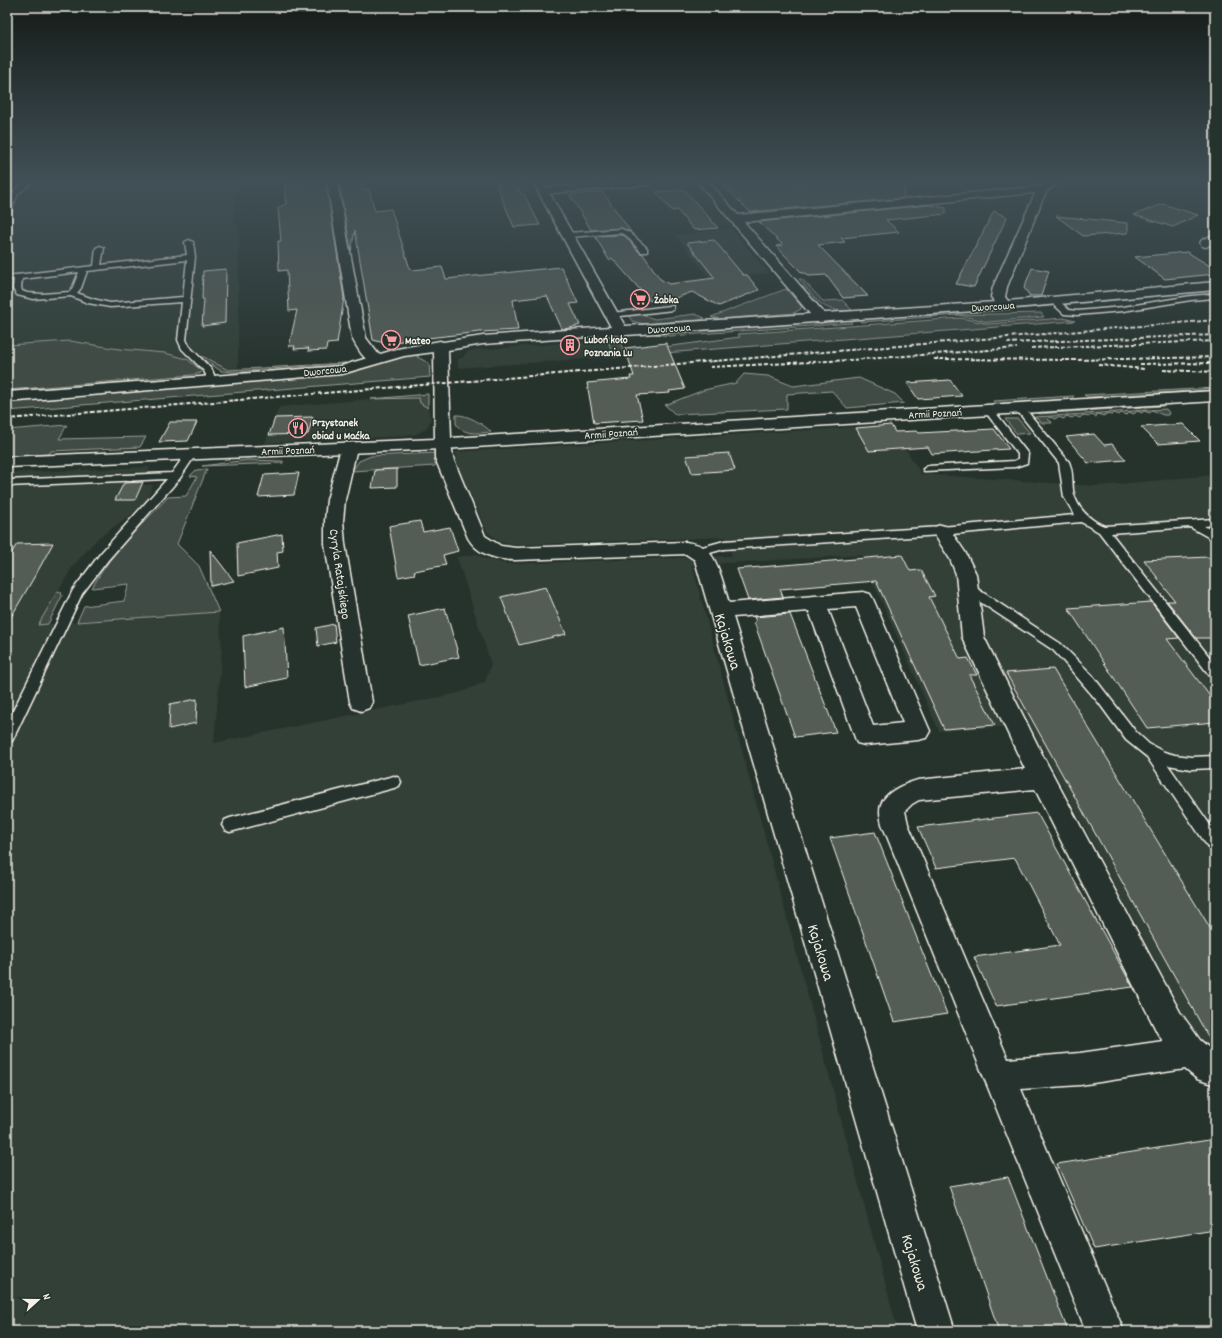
<svg xmlns="http://www.w3.org/2000/svg" width="1222" height="1338" font-family="Dekko,sans-serif">
<style>
.built{fill:#333f39}
.green{fill:#414b45;stroke:#9a9e96}
.building{fill:#525c55;stroke:#f4f1e8}
.lines{fill:none;stroke-linecap:round;stroke-linejoin:round}
.lane-casing{stroke:#f4f1e8;stroke-width:3}
.street-casing{stroke:#f4f1e8;stroke-width:3}
.secondary-casing{stroke:#f4f1e8;stroke-width:3}
.lane{fill:#26332d;fill-rule:evenodd}
.street{fill:#26332d;fill-rule:evenodd}
.secondary{fill:#26332d;fill-rule:evenodd}
.rail{stroke:#f4f1e8;stroke-width:2;stroke-dasharray:4 2;stroke-linecap:butt}
.labels{text-anchor:middle;stroke-width:3;stroke-linejoin:round;paint-order:stroke}
.far-poi-label{font-size:11px;font-weight:bold;fill:#f4f1e8;stroke:#26332d;text-anchor:start}
.far-street-label{font-size:11px;fill:#f4f1e8;stroke:#26332d}
.street-label{font-size:13px;fill:#f4f1e8;stroke:#26332d}
.near-street-label{font-size:16px;fill:#f4f1e8;stroke:#26332d}
</style>
<rect width="100%" height="100%" fill="#26332d"/>
<filter id="ink" filterUnits="userSpaceOnUse"><feTurbulence type="fractalNoise" baseFrequency=".025" numOctaves="2"/><feDisplacementMap in="SourceGraphic" scale="8" xChannelSelector="R" yChannelSelector="G"/><feConvolveMatrix kernelMatrix="1 2 1 2 8 2 1 2 1" color-interpolation-filters="sRGB"/></filter>
<g filter="url(#ink)">
<g class="built">
<polygon points="7,182 237,182 233,224 239,224 238,369 228,370 204,357 187,359 165,353 119,349 70,341 7,345"/>
<polygon points="731,229 769,273 710,279 675,235"/>
<polygon points="608,340 613,357 458,368 458,359 462,358 467,352 473,350"/>
<polygon points="419,398 428,408 431,420 426,429 417,434 405,436 265,443 279,407 371,399"/>
<polygon points="891,425 921,474 1097,486 1215,475 1215,1074 1030,725 939,731 861,555 692,565 898,1331 7,1331 7,473 150,467 142,485 153,485 145,503 131,515 98,538 73,566 38,625 219,612 222,649 214,743 459,693 485,682 491,665 457,557 477,554 483,558 507,564 732,556 726,537 519,545 500,542 487,532 457,464 456,452"/>
</g>
<g class="green">
<path d="M 799,279 L 802,279 L 823,301 L 842,300 L 852,310 C 822,314 816,299 799,279 Z"/>
<polygon points="786,289 801,306 801,309 794,313 721,319 711,317"/>
<polygon points="1041,313 1044,317 988,322 959,315 861,322 859,319 909,316"/>
<polygon points="638,314 655,319 695,314 705,318 700,320 644,324 632,321 628,315"/>
<polygon points="961,318 989,324 1063,318 1075,321 613,357 608,340 619,339 624,352 626,352 740,337 738,334"/>
<polygon points="850,320 852,323 670,336 655,334"/>
<polygon points="70,341 119,349 165,353 187,359 201,370 201,373 192,375 7,390 7,345"/>
<path d="M 409,355 L 419,355 L 417,357 L 429,363 L 430,377 L 7,411 L 7,401 L 337,374 C 362,369 385,360 409,355 Z"/>
<polygon points="200,357 204,357 228,370 346,363 234,372 221,371"/>
<polygon points="744,374 768,376 793,386 859,378 895,394 904,403 847,408 832,391 787,394 787,409 675,414 665,405 704,390 736,383"/>
<polygon points="1215,388 1215,390 1088,397 1084,395"/>
<polygon points="428,394 428,408 420,403 419,398 371,399"/>
<polygon points="1074,396 1071,399 995,404 993,401"/>
<polygon points="1161,404 1163,406 1039,414 1038,412"/>
<polygon points="1166,409 1169,413 1168,415 1163,415 1152,410 1150,413 1144,411 1142,413 1137,411 1134,414 1129,412 1127,415 1121,413 1119,415 1114,413 1112,415 1105,414 1104,416 1097,414 1096,417 1091,415 1088,417 1083,415 1080,418 1075,416 1072,418 1066,416 1064,419 1058,417 1055,419 1050,417 1047,419 1051,421 1052,423 1042,423 1035,417"/>
<path d="M 456,415 C 467,414 485,425 491,432 C 478,433 465,436 456,424 Z"/>
<polygon points="1005,419 1018,419 1030,433 1017,434"/>
<polygon points="67,425 59,439 146,437 140,447 51,451 49,454 7,456 7,430"/>
<polygon points="436,453 435,466 352,471 359,461 371,456"/>
<polygon points="247,460 283,461 283,463 202,466"/>
<path d="M 207,469 L 177,544 L 199,566 L 219,612 L 77,622 L 84,606 L 124,601 L 129,584 L 92,588 C 110,553 142,525 168,497 L 186,496 L 197,477 L 190,476 L 196,470 Z"/>
<polygon points="58,591 61,592 62,596 48,624 38,625"/>
</g>
<g class="building">
<polygon points="306,182 326,182 344,298 337,343 327,344 326,350 308,351 309,348 294,349 295,346 289,346 297,310 289,311 287,270 279,271 278,241 281,241 278,208 286,204 284,186 306,183"/>
<polygon points="339,182 361,182 363,190 369,189 375,211 391,209 410,269 412,270 442,267 446,279 561,267 578,303 570,304 580,325 570,328 562,329 547,296 513,300 518,330 480,332 384,343 373,340 355,230 351,251"/>
<polygon points="515,182 521,194 524,194 540,225 514,227 496,184"/>
<polygon points="759,182 904,182 904,198 750,212 724,186"/>
<polygon points="685,190 718,228 694,230 677,210 672,211 656,192"/>
<polygon points="603,192 631,232 622,228 591,230 570,195"/>
<polygon points="1163,204 1198,215 1173,227 1134,215"/>
<polygon points="929,205 946,208 946,214 886,220 899,232 841,238 845,242 818,245 868,296 843,298 826,275 809,276 806,273 802,273 776,246 783,245 759,222"/>
<polygon points="994,211 1007,217 974,287 956,284"/>
<polygon points="1056,216 1128,223 1128,233 1083,236"/>
<polygon points="621,235 625,236 640,253 643,254 660,279 669,284 715,278 687,243 714,240 743,275 747,275 759,290 719,306 692,292 662,303 654,299 650,301 612,258 609,260 595,236"/>
<polygon points="1187,252 1215,269 1215,274 1165,279 1135,257"/>
<polygon points="1032,268 1049,271 1041,296 1030,296 1024,288"/>
<polygon points="226,269 225,323 202,326 204,299 202,299 203,271"/>
<polygon points="666,343 685,389 669,391 670,393 637,395 643,420 594,423 587,383 631,379 630,376 634,376 625,348"/>
<polygon points="950,380 962,396 918,399 907,383"/>
<polygon points="313,417 308,434 269,435 275,418"/>
<polygon points="170,422 197,422 188,441 159,442"/>
<polygon points="1183,424 1200,441 1158,444 1141,427"/>
<polygon points="891,425 895,432 917,431 919,433 994,429 1009,449 932,454 928,447 869,451 856,428"/>
<polygon points="1094,434 1104,445 1112,444 1126,460 1088,463 1066,437"/>
<polygon points="729,453 735,470 692,473 686,456"/>
<polygon points="397,469 397,487 372,488 375,470"/>
<polygon points="299,473 294,495 258,497 264,475"/>
<polygon points="143,482 135,500 115,500 124,483"/>
<polygon points="420,521 423,532 450,527 458,551 443,555 446,565 414,571 415,574 398,577 389,526"/>
<polygon points="282,534 283,551 277,552 278,568 238,576 237,543"/>
<polygon points="53,543 40,567 7,624 7,560 17,544"/>
<polygon points="210,550 234,581 211,586"/>
<polygon points="902,555 910,571 921,570 935,596 929,597 960,659 968,658 977,675 969,675 995,725 944,729 876,581 780,589 783,597 748,600 737,569"/>
<polygon points="1208,557 1215,565 1215,638 1196,638 1167,601 1175,601 1144,560"/>
<polygon points="546,587 566,634 519,645 501,597"/>
<polygon points="1151,602 1179,638 1167,639 1215,703 1215,722 1147,728 1068,608"/>
<polygon points="445,608 459,657 419,665 408,616"/>
<polygon points="790,614 836,732 795,737 754,622 756,621 754,617"/>
<polygon points="334,624 336,642 318,646 316,628"/>
<polygon points="284,627 287,678 245,687 243,636"/>
<polygon points="1053,669 1215,936 1215,1049 1006,673"/>
<polygon points="197,699 196,723 169,729 170,704"/>
<polygon points="1037,813 1130,982 1133,987 996,1006 974,957 1060,945 1015,858 936,868 918,827"/>
<polygon points="875,832 947,1014 894,1022 830,838"/>
<polygon points="1215,1139 1215,1230 1094,1249 1057,1164"/>
<polygon points="1008,1177 1068,1331 999,1331 949,1186"/>
</g>
<g class="lines">
<defs>
<g id="lane">
<path d="M 25,182 L 32,182 L 18,194 L 10,213 L 7,215 C 7,197 12,192 25,182 Z"/>
<polygon points="622,229 630,233 647,248 647,252 641,252 626,235 621,233 568,237 565,235 568,233"/>
<path d="M 189,240 L 193,242 L 195,257 L 186,340 L 189,346 L 212,370 L 214,375 L 213,381 L 209,384 L 205,381 L 206,375 L 204,371 L 182,349 L 178,340 L 182,302 L 110,307 L 88,303 L 71,296 L 33,299 L 17,295 L 13,289 L 14,279 L 7,280 L 7,276 L 94,266 L 96,248 L 100,246 L 104,248 L 101,265 L 187,255 L 185,242 ZM 187,260 L 183,297 L 110,303 L 93,299 L 77,293 L 81,288 L 87,271 ZM 79,272 L 73,287 L 70,292 L 42,294 L 27,293 L 22,291 L 21,287 L 22,279 Z"/>
<polygon points="1215,294 1215,298 1191,300 1123,311 1077,315 1064,314 1050,301 1051,299 1057,299 1069,310 1077,311 1123,307 1191,296"/>
<polygon points="670,306 673,306 673,310 612,317 608,315 612,313"/>
<path d="M 1020,405 L 1023,406 L 1069,462 C 1073,471 1072,480 1073,490 C 1076,507 1089,520 1104,526 L 1215,519 L 1215,525 L 1204,526 L 1215,532 L 1215,541 L 1190,527 L 1111,533 L 1215,664 L 1215,678 L 1210,676 L 1099,532 L 1081,522 L 941,535 L 724,549 L 699,556 L 695,555 L 693,552 L 695,549 L 724,541 L 941,527 L 1075,515 L 1064,497 L 1059,463 L 1015,408 Z"/>
<polygon points="989,407 992,408 1028,454 1027,463 1015,467 924,471 923,469 928,466 1014,461 1018,459 1018,454 984,410"/>
<polygon points="191,451 196,454 180,478 108,560 82,594 14,737 12,741 7,743 7,723 73,590 100,554 167,479 7,486 7,480 172,473 187,452"/>
<polygon points="969,585 973,586 1061,644 1092,675 1136,732 1149,744 1164,752 1175,755 1191,757 1215,756 1215,768 1191,769 1168,765 1215,832 1215,852 1210,850 1147,757 1126,740 1099,703 1065,663 1053,650 965,592 963,589 965,586"/>
<polygon points="394,776 399,778 401,782 399,786 394,788 230,832 225,830 222,825 225,820 230,818"/>
</g>
<g id="street">
<path d="M 327,182 L 337,182 L 366,338 L 382,359 L 380,362 C 366,366 358,349 352,338 Z"/>
<polygon points="610,182 651,182 646,185 543,194 538,191 543,188"/>
<polygon points="698,182 709,182 738,215 1043,186 1048,189 1043,192 744,222 826,315 828,318 826,321 821,322 816,321"/>
<polygon points="1215,234 1215,243 1206,247 1202,246 1200,243 1202,240"/>
<path d="M 443,439 L 449,440 L 451,444 L 453,458 L 485,536 L 501,546 L 516,548 L 686,542 C 692,543 699,544 704,548 C 718,556 724,588 729,603 L 863,592 L 870,594 L 873,599 L 930,731 L 926,738 L 918,740 L 865,745 L 857,743 L 809,611 L 733,617 L 955,1331 L 917,1331 L 695,560 L 686,554 L 516,560 C 497,560 478,555 468,538 L 435,458 L 435,444 L 437,440 ZM 856,607 L 903,723 L 873,726 L 828,609 Z"/>
<polygon points="349,443 355,444 357,448 345,500 343,521 345,544 372,702 369,708 361,711 353,708 350,702 325,544 325,521 327,500 341,448 343,444"/>
<path d="M 941,525 L 948,527 L 965,552 L 976,574 L 984,637 L 1044,758 L 1180,1012 L 1200,1040 L 1215,1053 L 1215,1085 L 1197,1079 L 1185,1069 L 1080,1085 L 1021,1089 L 1124,1331 L 1086,1331 L 882,824 C 881,820 880,815 880,811 C 880,793 904,784 918,780 L 1025,769 L 962,637 L 956,574 L 950,559 L 932,531 L 934,527 ZM 1035,789 L 1158,1034 L 1163,1041 L 1080,1053 L 1008,1059 L 908,824 L 905,811 L 912,804 L 919,800 Z"/>
</g>
<path id="secondary" d="M 533,182 L 543,182 L 625,326 L 995,302 L 991,297 L 993,287 L 1033,198 C 1040,184 1043,182 1059,182 L 1047,191 L 1043,198 L 1007,287 L 1005,297 L 1008,301 L 1215,282 L 1215,290 L 1004,309 L 626,335 L 621,336 L 617,335 L 483,344 L 448,350 L 451,438 L 1215,391 L 1215,401 L 443,449 L 7,467 L 7,457 L 435,439 L 434,352 L 404,356 L 342,374 L 7,402 L 7,392 L 341,366 L 397,349 L 440,341 L 443,342 L 483,336 L 611,327 Z"/>
</defs>
<use href="#lane" class="lane-casing"/>
<use href="#street" class="street-casing"/>
<use href="#secondary" class="secondary-casing"/>
<use href="#lane" class="lane"/>
<use href="#street" class="street"/>
<use href="#secondary" class="secondary"/>
<g class="rail">
<polyline points="1007,343 1215,335"/>
<polyline points="1031,348 1215,341"/>
<polyline points="934,359 1073,360 1215,357"/>
<polyline points="1140,364 1215,363"/>
<polyline points="1098,365 1145,369"/>
<polyline points="710,367 850,360 1017,348"/>
<polyline points="1163,370 1215,372"/>
<polyline points="7,419 1215,320"/>
</g>
</g>
</g>
<linearGradient id="sky" x2="0" y2="1"><stop stop-color="#151c19"/><stop offset="0.49" stop-color="#415057"/><stop offset="1" stop-color="#415057" stop-opacity="0"/></linearGradient>
<rect width="1222" height="369" fill="url(#sky)"/>
<defs>
<symbol id="supermarket-ring" viewBox="-11 -11 22 22"><circle r="9.5" fill="#26332d" stroke="#ff9aa2" stroke-width="1.5"/><path d="M-6-5.5h2.5l.6 2H6L4.5 2H-2.5L-4.4-4H-6ZM-1.5 3.2a1.3 1.3 0 1 0 .1 0ZM3 3.2a1.3 1.3 0 1 0 .1 0Z" fill="#ff9aa2"/></symbol>
<symbol id="building-ring" viewBox="-11 -11 22 22"><circle r="9.5" fill="#26332d" stroke="#ff9aa2" stroke-width="1.5"/><path d="M-4-6H4V6H1V3H-1V6H-4ZM-2.5-4.3h1.7v1.8h-1.7ZM.8-4.3h1.7v1.8H.8ZM-2.5-1h1.7V.8h-1.7ZM.8-1h1.7V.8H.8Z" fill="#ff9aa2"/></symbol>
<symbol id="restaurant-ring" viewBox="-11 -11 22 22"><circle r="9.5" fill="#26332d" stroke="#ff9aa2" stroke-width="1.5"/><path d="M-5-6h1v4h1v-4h1v4h1v-4h1v5L-1.5 .5V6h-2V.5L-5-1ZM5-6V6H3V1.5H1.5Q1.5-4 5-6Z" fill="#ff9aa2"/></symbol>
</defs>
<g fill-rule="evenodd">
<use href="#supermarket-ring" x="629" y="288" width="22" height="22"/>
<use href="#supermarket-ring" x="380" y="329" width="22" height="22"/>
<use href="#building-ring" x="559" y="334" width="22" height="22"/>
<use href="#restaurant-ring" x="287" y="417" width="22" height="22"/>
</g>
<g class="labels">
<g class="far-poi-label">
<text x="654" y="303">Żabka</text>
<text x="584" y="343">Luboń koło<tspan x="584" dy="13">Poznania Lu</tspan></text>
<text x="405" y="344">Mateo</text>
<text x="312" y="426">Przystanek<tspan x="312" dy="13">obiad u Maćka</tspan></text>
</g>
<g class="far-street-label">
<text transform="translate(993 306) rotate(-4)" y="4">Dworcowa</text>
<text transform="translate(669 328) rotate(-4)" y="4">Dworcowa</text>
<text transform="translate(325 370) rotate(-6)" y="4">Dworcowa</text>
<text transform="translate(935 413) rotate(-3)" y="4">Armii Poznań</text>
<text transform="translate(611 433) rotate(-4)" y="4">Armii Poznań</text>
<text transform="translate(288 450) rotate(-2)" y="4">Armii Poznań</text>
</g>
<g class="street-label">
<text transform="translate(341 574) rotate(82)" y="5">Cyryla Ratajskiego</text>
</g>
<g class="near-street-label">
<text transform="translate(729 641) rotate(73)" y="6">Kajakowa</text>
<text transform="translate(822 952) rotate(73)" y="6">Kajakowa</text>
<text transform="translate(916 1262) rotate(73)" y="6">Kajakowa</text>
</g>
</g>
<rect width="1222" height="1338" fill="none" stroke="#26332d" stroke-width="24"/>
<rect x="12" y="12" width="1198" height="1314" fill="none" stroke="#f4f1e8" stroke-width="1.5" filter="url(#ink)"/>
<g transform="translate(38 1300) rotate(69)" stroke="#26332d" stroke-width="3" paint-order="stroke">
<path d="M0-3L7 15L0 10L-7 15Z" fill="#f4f1e8"/>
<text y="-6" font-size="11" font-weight="bold" text-anchor="middle" fill="#f4f1e8">N</text>
</g>
</svg>
